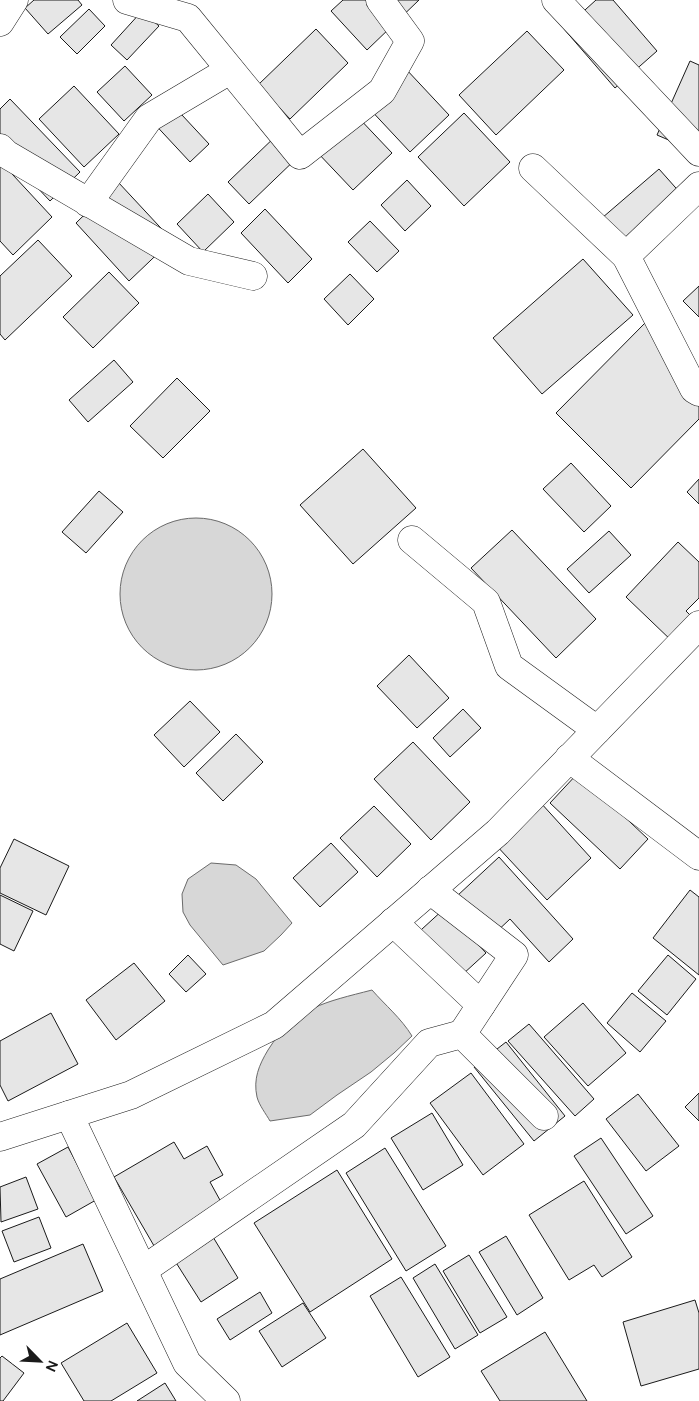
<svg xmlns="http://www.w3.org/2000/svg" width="699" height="1401" font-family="'DM Sans',sans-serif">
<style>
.water{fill:#d7d7d7;stroke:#6a6a6a}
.building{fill:#e6e6e6;stroke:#1a1a1a}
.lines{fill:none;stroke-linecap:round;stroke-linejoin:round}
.minor-casing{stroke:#1a1a1a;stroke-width:29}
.minor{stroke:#fff;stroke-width:28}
</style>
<rect width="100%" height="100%" fill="#fff"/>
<g class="water">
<circle cx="196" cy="594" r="76"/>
<polygon points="211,863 236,865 256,879 292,923 281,935 264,951 223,965 190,925 183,912 182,894 188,879"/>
<path d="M 372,990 C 385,1005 401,1018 412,1036 L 394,1053 L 371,1072 L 337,1095 L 310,1115 L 270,1121 C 266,1114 259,1105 257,1097 C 253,1079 259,1065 268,1050 C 295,1007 326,1002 372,990 Z"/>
</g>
<g class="building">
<polygon points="34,0 78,0 82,5 48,34 25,8"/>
<polygon points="343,0 419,0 367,50 331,11"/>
<polygon points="596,0 613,0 657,51 615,88 564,29"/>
<polygon points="89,9 105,26 77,54 60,37"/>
<polygon points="142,11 159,26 127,60 111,45"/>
<polygon points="316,29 348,63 290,119 258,85"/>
<polygon points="527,31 564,70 496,135 459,95"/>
<polygon points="690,61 699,65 699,153 657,135"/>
<polygon points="125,66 152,95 124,121 97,92"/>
<polygon points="405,68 449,115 410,152 366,105"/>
<polygon points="74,86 119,134 84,167 39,119"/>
<polygon points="10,99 80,172 50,201 0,148 0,109"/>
<polygon points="168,100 209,144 190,162 149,118"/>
<polygon points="464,113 510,162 464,206 418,157"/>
<polygon points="355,114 392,153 353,190 316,151"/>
<polygon points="279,133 300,155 249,204 228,182"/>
<polygon points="0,161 52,217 13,255 0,241"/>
<polygon points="659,169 691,205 627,261 595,224"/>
<polygon points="407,180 431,206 405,231 381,205"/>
<polygon points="118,182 172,240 129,281 76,223"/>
<polygon points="208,194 234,222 203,252 177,224"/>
<polygon points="265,209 312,259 288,283 241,233"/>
<polygon points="370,221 399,251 377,272 348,242"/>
<polygon points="38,240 72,276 5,340 0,334 0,276"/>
<polygon points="583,259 633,315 542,394 493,338"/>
<polygon points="109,272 139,303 93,348 63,317"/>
<polygon points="350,274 374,299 348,325 324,299"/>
<polygon points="699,286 699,317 683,301"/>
<polygon points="646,322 699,375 699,419 631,488 556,413"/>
<polygon points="114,360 133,382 88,422 69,400"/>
<polygon points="177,378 210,411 163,458 130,426"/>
<polygon points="363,449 416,508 353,564 300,505"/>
<polygon points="571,463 611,506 584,532 543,489"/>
<polygon points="699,479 699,504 687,492"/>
<polygon points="99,491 123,512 86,553 62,532"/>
<polygon points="512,530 596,619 556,658 471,568"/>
<polygon points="609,531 631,555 589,593 567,569"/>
<polygon points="678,542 699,562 699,598 686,611 695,620 674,643 626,597"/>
<polygon points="409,655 449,698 417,728 377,686"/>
<polygon points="190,701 220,732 184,767 154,735"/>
<polygon points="463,709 481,728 450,757 433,738"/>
<polygon points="236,734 263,762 223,801 196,773"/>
<polygon points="413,742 470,802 431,840 374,779"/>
<polygon points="578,773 648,839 620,869 550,803"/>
<polygon points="540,802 591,858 547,900 495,844"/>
<polygon points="374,806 411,844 377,877 340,838"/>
<polygon points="14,839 69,866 46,915 0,893 0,868"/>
<polygon points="331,843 358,872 320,907 293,878"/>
<polygon points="499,857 573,939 549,962 510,919 493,935 457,896"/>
<polygon points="690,890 699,897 699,975 653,938"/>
<polygon points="0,895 33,911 14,951 0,944"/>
<polygon points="445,908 486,953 451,985 410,940"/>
<polygon points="188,955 206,974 186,992 169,974"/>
<polygon points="668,955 696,979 667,1015 638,991"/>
<polygon points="134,963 165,1001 116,1040 86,1000"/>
<polygon points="632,993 666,1021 640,1052 607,1023"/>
<polygon points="583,1003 626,1053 588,1086 544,1037"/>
<polygon points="51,1013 78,1064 8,1101 0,1085 0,1041"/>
<polygon points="529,1024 594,1099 575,1116 508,1041"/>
<polygon points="506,1042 565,1116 534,1141 474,1067"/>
<polygon points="471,1073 524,1144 483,1175 430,1103"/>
<polygon points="699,1093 699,1121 685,1107"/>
<polygon points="638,1094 679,1146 646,1171 606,1119"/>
<polygon points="432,1113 463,1165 423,1190 391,1138"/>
<polygon points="601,1138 653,1216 626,1234 574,1156"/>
<polygon points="174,1142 184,1159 207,1146 223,1175 210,1182 226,1211 157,1251 114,1177"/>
<polygon points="68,1147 96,1200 66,1217 37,1164"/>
<polygon points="385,1148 446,1246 406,1271 346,1173"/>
<polygon points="337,1170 392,1259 310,1312 254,1223"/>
<polygon points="26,1177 38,1209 1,1222 0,1187"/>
<polygon points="584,1181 632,1257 602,1277 594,1265 569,1280 529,1215"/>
<polygon points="39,1217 51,1248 14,1262 2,1231"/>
<polygon points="506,1236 543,1298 517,1315 479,1252"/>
<polygon points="213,1237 238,1278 201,1302 175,1261"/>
<polygon points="83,1244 103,1291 0,1335 0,1279"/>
<polygon points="469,1255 507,1317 480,1333 443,1271"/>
<polygon points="435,1264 478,1335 455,1349 413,1278"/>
<polygon points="401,1277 450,1357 418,1377 370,1296"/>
<polygon points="260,1292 272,1313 230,1340 217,1319"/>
<polygon points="695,1300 699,1313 699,1369 641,1386 623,1322"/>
<polygon points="303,1303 326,1338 282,1367 259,1331"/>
<polygon points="127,1323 157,1373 111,1401 84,1401 61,1363"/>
<polygon points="545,1332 587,1401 500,1401 481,1371"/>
<polygon points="2,1356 24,1373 3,1401 0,1401 0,1358"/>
<polygon points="165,1383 176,1401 137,1401"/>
</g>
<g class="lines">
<defs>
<g id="minor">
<polyline points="127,0 188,18 300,155 382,91 410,41 380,0"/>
<polyline points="556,0 699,152"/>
<polyline points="0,22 14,0"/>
<polyline points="0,148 6,154 189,261 253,276"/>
<polyline points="533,168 626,256 694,389 699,392"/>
<polyline points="88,203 149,118 230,70"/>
<polyline points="626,256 699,186"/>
<polyline points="412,540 486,602 509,666 597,730"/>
<polyline points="569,758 699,856"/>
<polyline points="430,890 514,955 462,1034"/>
<polyline points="393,922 481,1005"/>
<polyline points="69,1115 187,1363 226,1401"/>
<polyline points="0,1137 131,1095 274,1025 498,832 699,625"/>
<polyline points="143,1270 354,1125 429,1043 462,1034 544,1116"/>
</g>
</defs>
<use href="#minor" class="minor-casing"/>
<use href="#minor" class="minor"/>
</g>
<g transform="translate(40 1361) rotate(114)" stroke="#ffffff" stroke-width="4" paint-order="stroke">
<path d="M0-4L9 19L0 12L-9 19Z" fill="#1a1a1a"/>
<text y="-8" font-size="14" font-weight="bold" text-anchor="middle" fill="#1a1a1a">N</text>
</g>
</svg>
